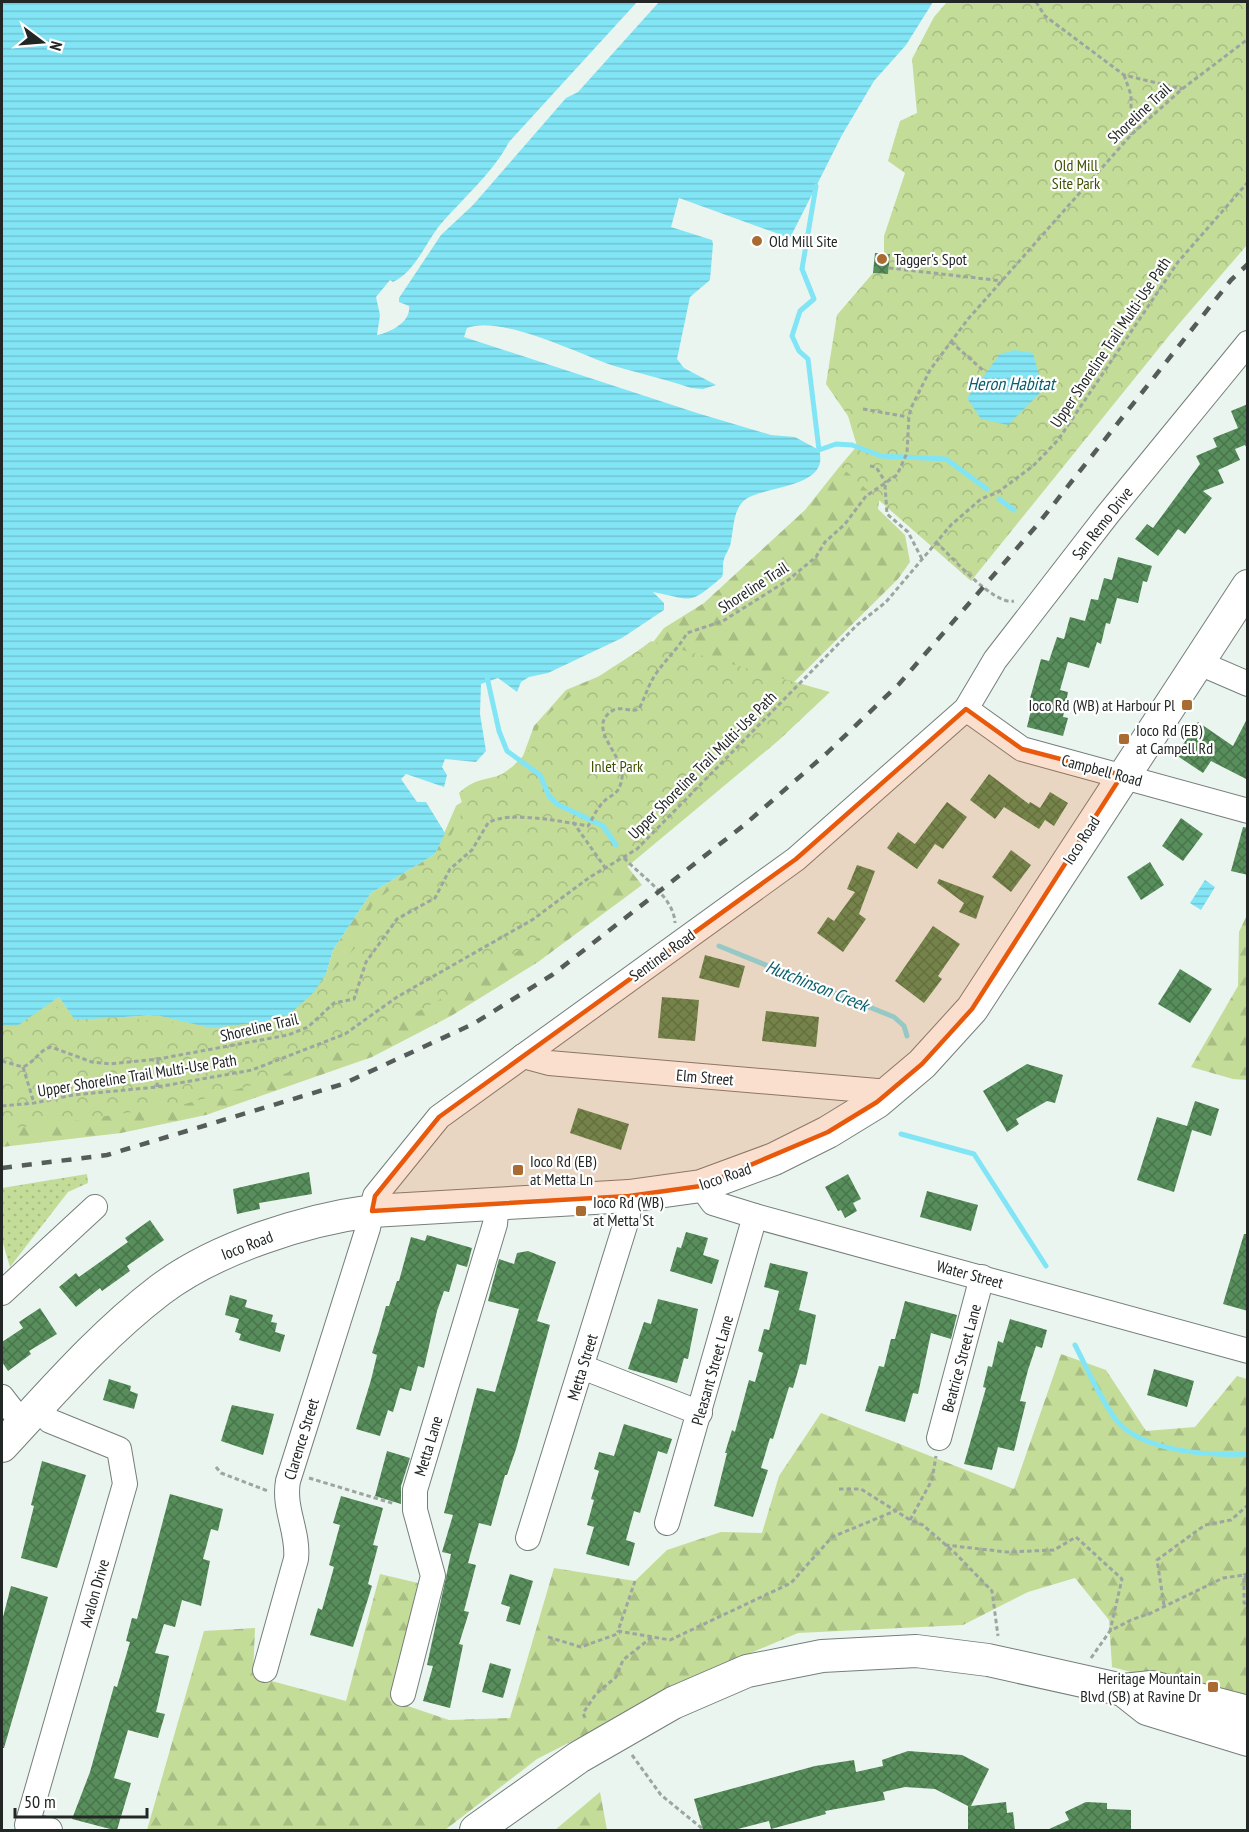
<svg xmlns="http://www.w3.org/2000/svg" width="1249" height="1832" font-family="'PT Sans Narrow',sans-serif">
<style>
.grass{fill:url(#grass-dots)}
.forest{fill:url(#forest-firs)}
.park{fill:url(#park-crowns)}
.water{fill:url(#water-rules)}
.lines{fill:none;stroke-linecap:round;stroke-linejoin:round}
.stream{stroke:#82e5f5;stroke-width:5}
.building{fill:url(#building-cross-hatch)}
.minor-casing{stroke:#757f7a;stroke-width:26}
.major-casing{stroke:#757f7a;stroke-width:34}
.path{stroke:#9da5a1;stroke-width:3;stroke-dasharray:4.5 3;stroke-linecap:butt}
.minor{stroke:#fff;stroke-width:24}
.major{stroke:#fff;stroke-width:32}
.rail{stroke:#565c59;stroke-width:4.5;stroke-dasharray:10 10;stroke-linecap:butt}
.marked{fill:#e8590c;fill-opacity:0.2;stroke:#e8590c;stroke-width:4.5;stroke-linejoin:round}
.poi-dot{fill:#a96b31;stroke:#fff;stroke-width:2}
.labels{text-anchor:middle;stroke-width:4.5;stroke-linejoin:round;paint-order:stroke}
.street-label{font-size:16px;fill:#222624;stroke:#fff}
.park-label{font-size:16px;fill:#3d5101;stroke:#fff}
.poi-label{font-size:16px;fill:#222624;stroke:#fff;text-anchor:start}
.water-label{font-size:18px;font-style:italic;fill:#0a616c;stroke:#fff}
</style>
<defs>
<pattern id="grass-dots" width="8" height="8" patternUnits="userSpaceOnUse" patternTransform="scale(1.5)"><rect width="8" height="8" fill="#c3dc98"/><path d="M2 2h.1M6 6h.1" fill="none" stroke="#a7bd83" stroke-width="1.8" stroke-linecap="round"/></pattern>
<pattern id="forest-firs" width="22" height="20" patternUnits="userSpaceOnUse" patternTransform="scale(1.5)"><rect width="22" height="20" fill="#c3dc98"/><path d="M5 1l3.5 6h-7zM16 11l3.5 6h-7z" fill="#a7bd83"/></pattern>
<pattern id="park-crowns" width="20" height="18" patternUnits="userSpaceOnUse" patternTransform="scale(1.5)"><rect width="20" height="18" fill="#c3dc98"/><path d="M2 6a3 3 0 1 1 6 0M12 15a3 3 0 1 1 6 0" fill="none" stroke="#a7bd83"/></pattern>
<pattern id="water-rules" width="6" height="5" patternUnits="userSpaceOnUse" patternTransform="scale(1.5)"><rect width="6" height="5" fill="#82e5f5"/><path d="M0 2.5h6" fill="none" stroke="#70c4d2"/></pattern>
<pattern id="building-cross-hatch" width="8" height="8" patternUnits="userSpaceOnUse" patternTransform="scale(1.5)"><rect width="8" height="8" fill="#588e5b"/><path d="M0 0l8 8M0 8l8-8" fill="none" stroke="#48744b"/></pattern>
</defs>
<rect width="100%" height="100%" fill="#eaf5f0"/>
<polygon class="grass" points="87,1174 88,1183 68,1192 10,1267 2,1240 2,1188"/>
<g class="forest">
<polygon points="840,466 880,493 878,509 905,535 910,562 898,579 697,778 320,1039 2,1026 33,1014 59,997 75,1020 156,1015 177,1019 326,974 333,950 371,893 435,854 456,806 512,767 523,756 534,726 566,690 619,668 650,646 664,628 704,603 805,510"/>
<polygon points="627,866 642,885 538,962 451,1016 372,1057 206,1115 121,1133 2,1147 2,1118 53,1112"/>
<polygon points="1247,915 1247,1080 1233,1079 1191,1067 1238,986 1239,932"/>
<polygon points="1061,1354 1106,1370 1146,1431 1195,1427 1237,1376 1247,1379 1247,1703 1112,1667 1109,1620 1075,1578 1028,1592 963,1625 798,1633 715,1668 537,1759 445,1830 147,1830 204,1631 255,1628 253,1676 346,1701 380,1574 418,1583 390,1700 449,1720 510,1718 554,1568 635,1581 667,1550 721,1532 762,1533 779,1476 821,1413 1014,1489"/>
<polygon points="600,1792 607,1830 555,1830"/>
</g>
<g class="park">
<polygon points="947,2 1247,2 1247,245 1172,332 971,581 840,466 857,446 848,416 826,384 837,315 873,273 888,274 890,254 884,253 884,236 905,173 888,161 900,121 917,113 912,59 934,17"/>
<path d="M 651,641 L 830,692 L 779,740 L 555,927 L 461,988 L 360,1043 L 267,1081 L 185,1104 L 54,1124 L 2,1129 L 2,1023 L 49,1008 L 92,1009 L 124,1018 L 217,1027 L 255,1023 L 293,1011 L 359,944 L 363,923 L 375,901 L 443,851 L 464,809 L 459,793 C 478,775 491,782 510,770 C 518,765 527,750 536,743 C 537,739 537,733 538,729 C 547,704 627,661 651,641 Z"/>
</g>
<g class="water">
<path d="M 2,2 L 637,2 L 509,142 C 492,174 463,198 440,225 C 426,242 415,272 393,282 L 390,280 L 376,297 L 380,315 L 377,335 C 391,332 411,322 409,306 L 399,302 L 399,298 L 441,235 L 473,205 L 566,98 L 578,92 L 659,2 L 933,2 L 906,45 L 874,81 L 842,135 L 790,238 L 679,198 L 671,227 L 712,240 L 713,244 L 710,280 L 690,297 L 677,359 L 684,368 L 716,385 L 703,389 L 691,388 C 665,379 638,373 611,365 C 577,353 501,315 467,328 L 464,337 L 697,413 L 771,435 L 795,437 L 819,450 C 831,488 764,486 746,499 C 732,509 734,531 730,546 C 728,551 725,555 724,559 C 722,565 724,571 722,577 C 688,606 694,600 653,592 L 664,603 L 664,610 L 622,638 L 548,673 L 529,677 L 521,682 L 517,692 L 498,678 L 481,684 L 480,714 L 486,751 L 476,762 L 445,759 L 442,767 L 447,775 L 444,787 L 406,774 L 401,779 L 417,802 L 426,802 L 445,833 L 435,854 L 371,893 L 333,950 L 326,974 L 314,992 L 290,1014 L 262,1022 L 211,1028 L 156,1015 L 75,1020 L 59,997 L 17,1026 L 2,1026 Z"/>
<polygon points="1015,350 1033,353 1043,390 1008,425 981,419 967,398 1000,354"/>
<polygon points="1205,880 1215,887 1201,910 1190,903"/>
</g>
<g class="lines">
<g class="stream">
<polyline points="816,186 802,269 814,299 800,311 792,336 799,351 808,359 819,450 836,444 852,445 881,456 946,459 987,489"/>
<polyline points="999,499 1014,510"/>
<polyline points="487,677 499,731 507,751 540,775 549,796 557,804 603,826 616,845"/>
<polyline points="719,946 894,1017 904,1026 907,1036"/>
<polyline points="901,1134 974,1154 1046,1266"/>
<path d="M 1075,1345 C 1088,1370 1100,1399 1117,1421 C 1143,1452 1211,1456 1248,1454"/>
</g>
</g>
<g class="building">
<polygon points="875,253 890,254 888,274 873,273"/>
<polygon points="1248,404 1248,450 1245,445 1235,449 1240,460 1218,470 1224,483 1203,491 1212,498 1185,534 1178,529 1158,556 1135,539 1147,524 1153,528 1200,464 1196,456 1217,447 1213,438 1238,428 1231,411"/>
<polygon points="1118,557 1152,566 1147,582 1143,581 1138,603 1117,598 1110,624 1106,623 1101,644 1097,642 1089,668 1068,662 1060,690 1068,692 1063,717 1068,718 1063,736 1027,727 1033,702 1029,702 1041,659 1049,661 1057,637 1064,639 1070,617 1085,621 1091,599 1098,600 1104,578 1112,580"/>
<polygon points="1248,717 1248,780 1211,761 1203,773 1176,755 1198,722 1233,746"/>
<polygon points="989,774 1029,804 1030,802 1040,808 1050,792 1068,803 1054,826 1045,820 1039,829 1004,807 995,819 970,800"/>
<polygon points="947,802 967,817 943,849 935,844 917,869 887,848 898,832 915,844"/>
<polygon points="1181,818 1203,834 1183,861 1162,846"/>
<polygon points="1243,827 1248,828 1248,875 1231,871"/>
<polygon points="1011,850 1031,865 1011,892 992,877"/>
<polygon points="1150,862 1164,885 1141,900 1127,877"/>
<polygon points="857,865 875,871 859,914 866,919 843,952 817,933 828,917 834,921 855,892 847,889"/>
<polygon points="939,879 984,896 976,919 959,912 964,903 937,883"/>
<polygon points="933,926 960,944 938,976 942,979 924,1003 895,981"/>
<polygon points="705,955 745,966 739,988 699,978"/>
<polygon points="1180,969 1212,989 1190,1023 1158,1004"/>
<polygon points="662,997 699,1000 695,1041 658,1038"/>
<polygon points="766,1011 819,1017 816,1047 762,1041"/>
<polygon points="1027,1064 1063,1075 1055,1103 1047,1101 1016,1119 1019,1124 1007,1132 983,1091"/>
<polygon points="1195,1101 1219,1109 1211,1136 1192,1130 1174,1192 1137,1180 1157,1117 1187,1126"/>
<polygon points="578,1108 629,1124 621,1150 570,1133"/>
<polygon points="309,1172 312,1194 259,1203 260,1209 237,1214 233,1189"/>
<polygon points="848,1174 861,1199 853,1203 857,1211 845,1218 841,1210 838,1211 825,1187"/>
<polygon points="927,1191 978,1205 971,1231 920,1217"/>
<polygon points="150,1220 164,1240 127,1266 130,1271 102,1291 100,1288 76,1307 59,1287 76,1273 79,1277 128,1242 125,1238"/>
<polygon points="686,1232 708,1238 703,1255 719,1260 712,1284 670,1271 677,1247 681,1248"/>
<polygon points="1244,1234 1248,1234 1248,1311 1223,1304"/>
<polygon points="427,1235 472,1248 467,1267 457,1264 449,1292 444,1291 437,1311 424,1368 418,1366 411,1391 400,1388 393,1412 388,1410 380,1436 356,1429 371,1380 377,1355 372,1353 379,1331 386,1306 389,1306 397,1281 399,1281 411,1237 425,1241"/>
<polygon points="528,1251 556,1262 537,1321 550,1325 516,1449 507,1475 505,1475 491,1526 479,1523 468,1563 476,1565 464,1611 469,1612 459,1644 463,1645 450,1708 423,1701 433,1666 427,1665 451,1554 442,1552 453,1515 444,1513 477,1388 495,1392 519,1309 488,1301 499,1259 514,1264 517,1253"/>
<polygon points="770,1263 808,1272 799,1310 816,1315 806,1365 800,1364 793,1388 789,1387 773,1439 770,1438 761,1468 768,1470 753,1517 714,1506 727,1453 725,1453 732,1430 735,1432 749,1380 755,1382 763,1353 758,1351 764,1329 769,1330 779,1291 764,1287"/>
<polygon points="230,1295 247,1300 245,1307 273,1315 271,1322 277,1323 275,1332 285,1335 280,1352 239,1340 241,1334 235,1332 239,1319 225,1315"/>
<polygon points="658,1299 698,1309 688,1359 684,1358 677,1383 628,1369 644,1322 651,1324"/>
<polygon points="905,1301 957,1315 951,1339 931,1333 918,1394 913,1393 905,1422 865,1411 879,1366 884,1367 891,1339 895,1339"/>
<polygon points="40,1308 57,1334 29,1351 31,1354 8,1371 2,1362 2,1342 23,1328 19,1322"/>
<polygon points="1010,1319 1047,1330 1042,1348 1036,1346 1028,1370 1020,1401 1026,1402 1014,1451 998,1447 992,1470 964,1464 986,1388 983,1387 988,1366 992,1367 998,1341 1003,1343"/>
<polygon points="1154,1369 1194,1381 1187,1407 1147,1395"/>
<polygon points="109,1379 131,1386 130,1391 138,1394 134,1409 103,1400"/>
<polygon points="232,1405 274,1414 263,1455 221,1441"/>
<polygon points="624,1424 672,1439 667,1454 658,1451 640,1513 634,1511 626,1540 635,1543 629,1566 586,1554 594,1527 587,1525 594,1500 591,1499 599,1471 594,1469 599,1452 614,1456"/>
<polygon points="387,1451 410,1458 401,1486 401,1504 375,1496"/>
<polygon points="42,1461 86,1475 57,1568 21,1558 34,1506 31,1505"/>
<polygon points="170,1494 223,1509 218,1531 211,1529 203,1559 210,1561 201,1606 182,1600 175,1627 164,1624 155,1653 169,1656 156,1712 165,1714 158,1738 128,1730 114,1778 131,1783 117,1830 114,1830 72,1819 90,1772 114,1686 117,1687 130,1642 126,1641 132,1618 137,1619"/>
<polygon points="341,1496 383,1508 373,1545 378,1546 368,1584 372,1586 353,1647 310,1635 318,1608 322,1610 334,1567 329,1565 340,1525 333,1523"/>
<polygon points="510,1574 533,1581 520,1625 506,1621 510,1607 501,1604"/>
<polygon points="11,1586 48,1597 4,1748 2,1748 2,1621"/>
<polygon points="490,1663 511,1669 503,1698 482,1692"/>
<polygon points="908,1751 962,1755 989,1769 971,1806 1006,1802 1007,1813 1013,1812 1015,1830 968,1830 968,1806 935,1789 905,1787 883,1792 885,1800 825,1811 826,1814 771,1829 769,1821 734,1830 703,1830 694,1799 815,1766 854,1760 856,1772 883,1766 882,1760"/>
<polygon points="1086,1802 1107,1803 1107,1809 1131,1810 1131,1830 1047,1830 1069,1820 1065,1812"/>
</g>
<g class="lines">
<defs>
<g id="minor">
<polyline points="1197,662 1248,684"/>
<polyline points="966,709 1022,749 1248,811"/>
<polyline points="523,1056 549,1063 889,1092"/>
<polyline points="701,1186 713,1203 755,1216 1248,1351"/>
<polyline points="2,1293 95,1207"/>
<polyline points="582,1367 700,1413"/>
<polyline points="2,1397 23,1424"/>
<polyline points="38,1408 50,1421 119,1449 125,1484 27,1825 50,1830"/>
<polyline points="939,1438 982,1277"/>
<polyline points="667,1523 755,1216"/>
<polyline points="528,1538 628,1216 629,1196"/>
<path d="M 265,1670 L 296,1559 C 299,1532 283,1509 288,1481 L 368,1228 L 375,1196 L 439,1117 L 796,859 L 966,709 L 995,660 L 1108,514 L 1248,343"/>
<polyline points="403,1694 433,1576 415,1510 415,1490 495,1224 497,1201"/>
</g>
<g id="major">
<path d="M 2,1446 C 52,1392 101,1335 160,1290 C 216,1248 304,1220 372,1211 L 629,1196 L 701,1186 L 774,1159 L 828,1132 L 877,1102 L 922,1064 L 972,1009 L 1248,586"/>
<polyline points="1123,1690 1147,1709 1248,1740"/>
<polyline points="476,1830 579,1757 673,1703 747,1671 822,1656 916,1651 988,1660 1123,1690 1152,1687 1248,1712"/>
</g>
</defs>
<use href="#minor" class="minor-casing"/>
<use href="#major" class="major-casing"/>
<g class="path">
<polyline points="1036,2 1045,16 1124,75 1182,89"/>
<polyline points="1124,75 1131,95 1131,135"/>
<polyline points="889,268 1003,281"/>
<polyline points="951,342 984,371"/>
<polyline points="863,409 908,417"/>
<polyline points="870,466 876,467 886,483"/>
<polyline points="885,485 887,514 908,532 922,559"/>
<path d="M 936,542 C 951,556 994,606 1014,601"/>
<polyline points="573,822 606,869"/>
<path d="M 624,858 C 641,876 674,897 675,923"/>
<path d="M 2,1061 L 23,1067 C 35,1062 39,1050 51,1047 L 92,1062 L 110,1064 L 158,1059 L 288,1035 L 308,1027 L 334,1003 L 354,999 L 366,962 L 397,919 L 435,898 L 450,869 L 472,850 L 488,823 C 508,810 565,822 588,826 C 592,820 595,812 600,806 C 609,793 619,798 622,778 C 626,757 585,728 612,711 C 620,705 631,713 639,709 C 645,697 648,686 655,675 C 665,660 678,649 687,633 L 723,621 L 788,580 L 816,557 L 825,542 L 845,524 L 866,496 L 897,475 L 907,453 L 909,415 L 912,406 L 930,370 L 968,319 L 1131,135 L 1182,89 L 1248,39"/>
<polyline points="23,1067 34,1103"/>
<polyline points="157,1087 158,1059"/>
<polyline points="2,1106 34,1103 73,1095 157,1087 252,1070 345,1034 397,997 532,920 590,877 637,849 857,625 886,602 951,525 981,499 998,492 1033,466 1058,440 1178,262 1248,182"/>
<polyline points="216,1467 221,1473 268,1491"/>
<polyline points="309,1478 395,1504"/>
<polyline points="839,1489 861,1489 910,1520 923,1525 955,1553 992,1591 998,1636"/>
<polyline points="910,1520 932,1480 936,1456"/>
<polyline points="945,1545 1007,1552 1054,1550 1076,1537 1122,1579 1110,1631"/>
<polyline points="1248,1573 1244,1575 1244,1603 1248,1605"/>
<polyline points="635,1581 618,1631 670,1640 791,1583 832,1537 895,1511"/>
<polyline points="1164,1605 1157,1560 1205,1525 1231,1520 1248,1505"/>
<polyline points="548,1637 581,1647 620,1633"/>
<polyline points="1091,1658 1110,1631 1131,1620 1151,1613 1223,1578 1244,1575 1248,1580"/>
<polyline points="585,1718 583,1713 596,1694 616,1677 623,1660 652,1637"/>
<polyline points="632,1755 661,1795 704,1830"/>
</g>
<use href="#minor" class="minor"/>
<use href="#major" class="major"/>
<polyline class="rail" points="2,1168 107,1155 343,1084 473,1024 552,975 743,826 827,753 899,684 1038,524 1231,280 1248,264"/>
</g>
<path class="marked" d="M 966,709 L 1022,749 L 1122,775 L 972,1009 L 922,1064 L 877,1102 L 828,1132 L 701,1186 L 629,1196 L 372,1211 L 375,1196 L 439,1117 L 796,859 Z"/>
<g class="poi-dot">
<circle cx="757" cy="241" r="6"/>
<circle cx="882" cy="259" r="6"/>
<rect x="1181" y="699" width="12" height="12" rx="3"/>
<rect x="1118" y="733" width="12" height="12" rx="3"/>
<rect x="512" y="1164" width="12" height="12" rx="3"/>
<rect x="575" y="1205" width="12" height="12" rx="3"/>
<rect x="1207" y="1681" width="12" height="12" rx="3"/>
</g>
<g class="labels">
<g class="street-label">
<text transform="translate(1139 113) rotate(-43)" y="6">Shoreline Trail</text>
<text transform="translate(1110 342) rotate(-56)" y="6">Upper Shoreline Trail Multi-Use Path</text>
<text transform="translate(1102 523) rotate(-52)" y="6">San Remo Drive</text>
<text transform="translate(753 587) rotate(-33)" y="6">Shoreline Trail</text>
<text transform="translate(702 765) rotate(-45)" y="6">Upper Shoreline Trail Multi-Use Path</text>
<text transform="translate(1102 770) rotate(15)" y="6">Campbell Road</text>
<text transform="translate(1081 840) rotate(-57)" y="6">Ioco Road</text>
<text transform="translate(662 955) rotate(-36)" y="6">Sentinel Road</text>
<text transform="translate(259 1027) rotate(-13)" y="6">Shoreline Trail</text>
<text transform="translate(137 1075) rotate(-9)" y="6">Upper Shoreline Trail Multi-Use Path</text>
<text transform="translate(705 1077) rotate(5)" y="6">Elm Street</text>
<text transform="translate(725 1176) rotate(-19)" y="6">Ioco Road</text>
<text transform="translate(247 1245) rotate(-21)" y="6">Ioco Road</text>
<text transform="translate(970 1274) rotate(15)" y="6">Water Street</text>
<text transform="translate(961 1358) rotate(-75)" y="6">Beatrice Street Lane</text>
<text transform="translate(582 1367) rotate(-73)" y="6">Metta Street</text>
<text transform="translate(712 1370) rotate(-74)" y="6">Pleasant Street Lane</text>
<text transform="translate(301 1439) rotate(-73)" y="6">Clarence Street</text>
<text transform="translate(428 1446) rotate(-73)" y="6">Metta Lane</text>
<text transform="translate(94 1593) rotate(-74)" y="6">Avalon Drive</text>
</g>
<g class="park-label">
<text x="1076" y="171">Old Mill<tspan x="1076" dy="18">Site Park</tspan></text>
<text x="617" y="772">Inlet Park</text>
</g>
<g class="poi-label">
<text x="769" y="247">Old Mill Site</text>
<text x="894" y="265">Tagger's Spot</text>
<text x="1175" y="711" text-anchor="end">Ioco Rd (WB) at Harbour Pl</text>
<text x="1136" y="736">Ioco Rd (EB)<tspan x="1136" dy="18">at Campell Rd</tspan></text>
<text x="530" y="1167">Ioco Rd (EB)<tspan x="530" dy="18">at Metta Ln</tspan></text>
<text x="593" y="1208">Ioco Rd (WB)<tspan x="593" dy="18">at Metta St</tspan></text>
<text x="1201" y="1684" text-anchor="end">Heritage Mountain<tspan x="1201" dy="18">Blvd (SB) at Ravine Dr</tspan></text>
</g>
<g class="water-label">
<text x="1011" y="390">Heron Habitat</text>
<text transform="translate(817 986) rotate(22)" y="6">Hutchinson Creek</text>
</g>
</g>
<rect width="1249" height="1832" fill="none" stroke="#222624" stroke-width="6"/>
<g transform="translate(42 42) rotate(106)" stroke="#ffffff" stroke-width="4.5" paint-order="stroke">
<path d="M0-4.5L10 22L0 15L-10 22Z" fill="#222624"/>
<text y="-9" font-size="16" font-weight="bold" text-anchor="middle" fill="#222624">N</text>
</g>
<path d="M15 1808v9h132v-9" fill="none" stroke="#222624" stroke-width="3"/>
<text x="24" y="1808" font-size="18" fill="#222624" stroke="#ffffff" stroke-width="4.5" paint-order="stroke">50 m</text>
</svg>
